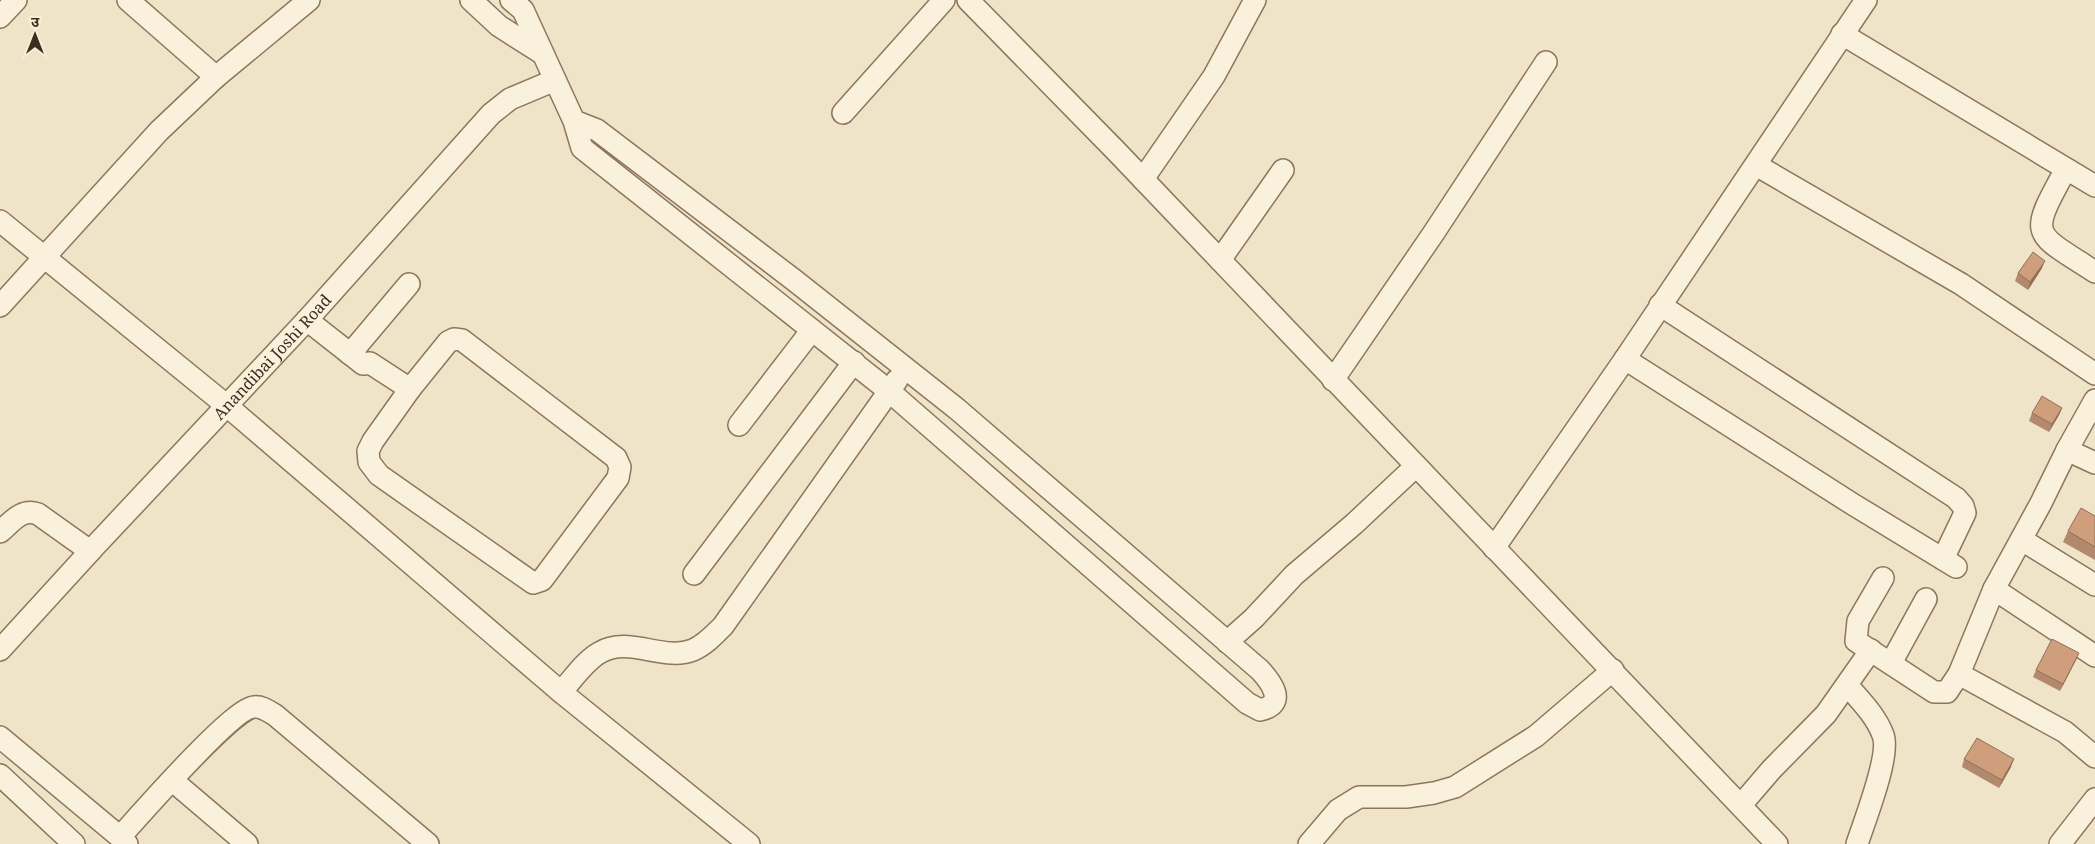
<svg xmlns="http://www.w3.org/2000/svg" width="2095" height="844" font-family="'Noto Serif','Noto Sans Devanagari',serif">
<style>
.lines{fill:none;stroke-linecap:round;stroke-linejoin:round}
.minor-casing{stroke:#8d765c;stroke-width:24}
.minor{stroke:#faf1dc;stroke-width:21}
.wall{fill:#b2896c}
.shaded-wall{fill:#916f58}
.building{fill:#cf9f7d;stroke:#916f58}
.labels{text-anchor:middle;stroke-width:5;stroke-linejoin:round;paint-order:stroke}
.street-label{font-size:16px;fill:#3d2e20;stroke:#f7eed8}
</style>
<rect width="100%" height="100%" fill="#f0e4c8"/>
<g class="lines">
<defs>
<g id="minor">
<polyline points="128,0 216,77"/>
<polyline points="471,0 499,26 543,54"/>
<path d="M 511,0 L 523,10 L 574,121 L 582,148 L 889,391 L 1247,703 L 1260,710 C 1288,704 1271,682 1260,670 L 957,409 L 794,280 L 597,130 L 574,121"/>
<polyline points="968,0 1118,153 1777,844"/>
<polyline points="0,17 16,0"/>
<polyline points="1842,34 2095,186"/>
<polyline points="843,113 944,0"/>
<polyline points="1756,165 1961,284 2095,374"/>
<path d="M 2066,169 C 2028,238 2032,231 2095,272"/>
<polyline points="1143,179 1214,76 1255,0"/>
<polyline points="0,221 226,405 561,692 749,844"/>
<polyline points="1220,260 1283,170"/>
<polyline points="1660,305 1956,498 1963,506 1965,513 1943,559"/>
<polyline points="0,306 159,131 216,77 309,0"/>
<polyline points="307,320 363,364 370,363 410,389"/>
<polygon points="454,339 462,340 616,458 620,467 618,478 542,580 533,583 379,475 369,462 368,451 373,441 410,389 448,342"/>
<polyline points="350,354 409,284"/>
<polyline points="1625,359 1854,505 1956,567"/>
<polyline points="1333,380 1433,234 1546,62"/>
<polyline points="739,425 812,330"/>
<polyline points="2067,450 2095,463"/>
<path d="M 0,532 C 12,522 21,508 38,514 L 90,551"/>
<polyline points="2022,540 2095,585"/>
<polyline points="1494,548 1625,359 1866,0"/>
<polyline points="694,574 854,362"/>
<polyline points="1883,578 1858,621 1856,641 1934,692 1947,692 1959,674 1994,589 2041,503 2067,450 2095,400"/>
<polyline points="1994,589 2095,656"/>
<polyline points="1227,642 1254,618 1294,575 1354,524 1416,466"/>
<path id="s1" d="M 0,650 L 95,546 L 307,320 L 491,114 L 510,99 L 555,80"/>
<polyline points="1891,663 1926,599"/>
<polyline points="1959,674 2065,732 2095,757"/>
<path d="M 1847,685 C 1861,701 1876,716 1883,735 C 1891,755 1864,822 1857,844"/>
<path d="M 561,692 C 573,679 584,662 599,653 C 629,635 663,662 693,650 C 705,645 715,634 723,626 L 897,380"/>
<polyline points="0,737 120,837"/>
<polyline points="0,775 74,844"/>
<polyline points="173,781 247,844"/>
<polyline points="1741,805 1771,770 1826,714 1871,650"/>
<path d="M 127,844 L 120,837 C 139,816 233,708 254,707 C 262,706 268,711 275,715 L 428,844"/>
<polyline points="1309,844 1338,810 1359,797 1406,797 1434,793 1455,787 1536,736 1613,670"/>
<polyline points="2060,844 2095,799"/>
</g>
</defs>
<use href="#minor" class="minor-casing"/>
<use href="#minor" class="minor"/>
</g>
<g class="wall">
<polygon points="2042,268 2028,290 2015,281 2018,273"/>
<polygon points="2062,408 2059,415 2049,432 2029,421 2032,413"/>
<polygon points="2095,516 2095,560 2063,542 2068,531"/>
<polygon points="2079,653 2076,660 2060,691 2033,677 2036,670"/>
<polygon points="1964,759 2011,767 1999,788 1962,767"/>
</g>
<g class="shaded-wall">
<polygon points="2045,261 2042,268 2028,290 2030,282"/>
<polygon points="2062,408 2059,415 2049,432 2052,424"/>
<polygon points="2079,653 2076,660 2060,691 2063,684"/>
<polygon points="2014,759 2011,767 1999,788 2002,780"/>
</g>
<g class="building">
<polygon points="2033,252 2045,261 2030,282 2018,273"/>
<polygon points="2042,396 2062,408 2052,424 2032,413"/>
<polygon points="2081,508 2095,516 2095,547 2068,531"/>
<polygon points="2052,639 2079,653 2063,684 2036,670"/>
<polygon points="1977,738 2014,759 2002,780 1964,759"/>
</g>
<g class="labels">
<g class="street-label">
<text dy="6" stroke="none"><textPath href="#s1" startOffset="400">Anandibai Joshi Road</textPath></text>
</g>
</g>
<g transform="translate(35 35)" stroke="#f7eed8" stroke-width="4" paint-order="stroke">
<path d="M0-4L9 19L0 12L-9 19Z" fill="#3d2e20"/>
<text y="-8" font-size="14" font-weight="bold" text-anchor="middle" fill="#3d2e20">उ</text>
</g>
</svg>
